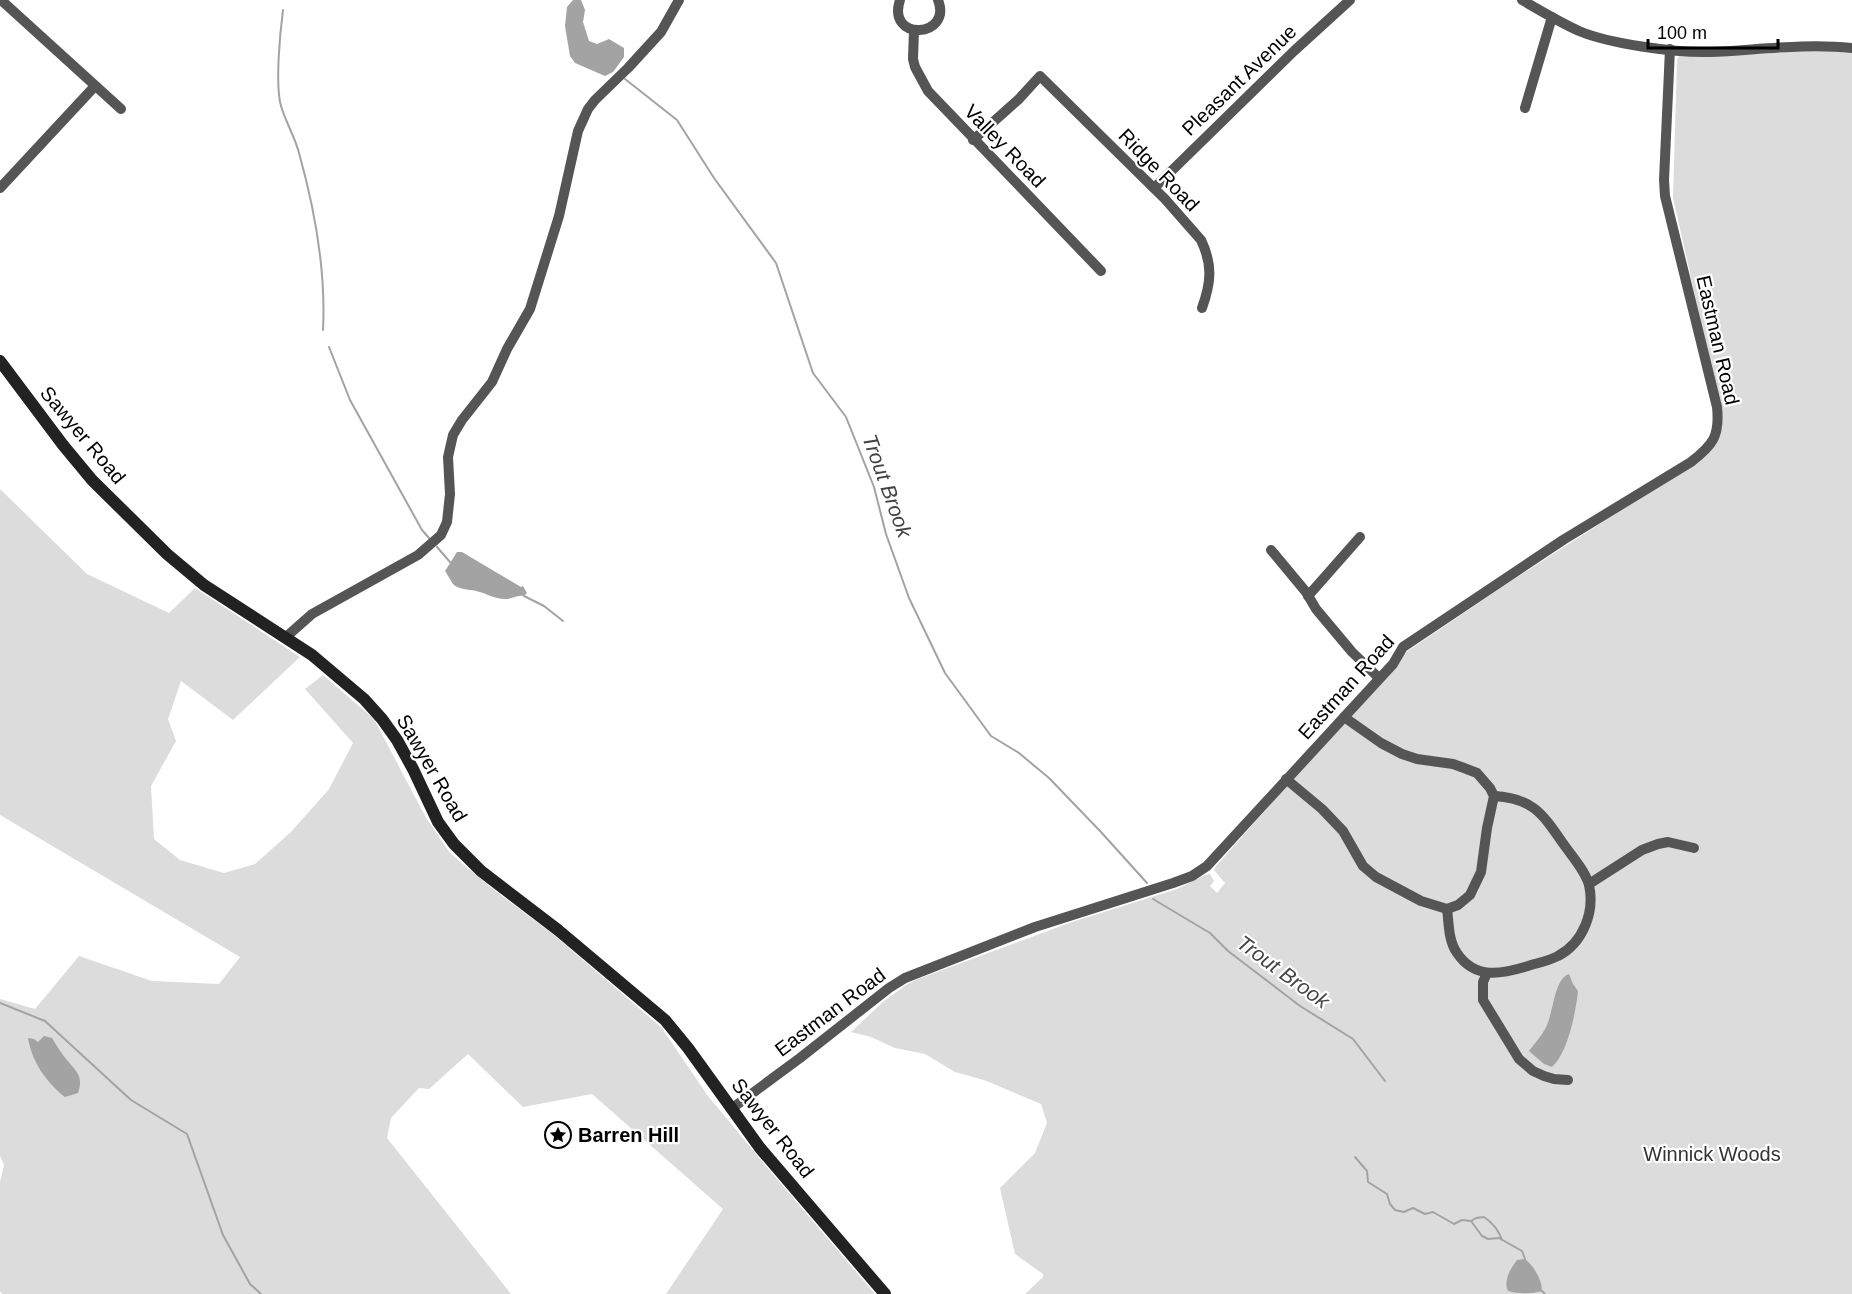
<svg xmlns="http://www.w3.org/2000/svg" width="1852" height="1294" font-family="Arial,sans-serif">
<style>
.green{fill:#dcdcdc}
.water{fill:#a3a3a3}
.lines{fill:none;stroke-linecap:round;stroke-linejoin:round}
.stream{stroke:#a3a3a3;stroke-width:2}
.street{stroke:#555;stroke-width:10}
.secondary{stroke:#222;stroke-width:12}
.labels{text-anchor:middle;stroke-width:4.5;stroke-linejoin:round;paint-order:stroke}
.street-label{font-size:20px;fill:#000;stroke:#fff}
.poi-label{font-size:20px;font-weight:bold;fill:#000;stroke:#fff;text-anchor:start}
.park-label{font-size:20px;fill:#333;stroke:#fff}
.water-label{font-size:21px;font-style:italic;fill:#444;stroke:#fff}
</style>
<rect width="100%" height="100%" fill="#fff"/>
<g class="green">
<polygon points="1814,50 1852,52 1852,1294 1025,1294 1043,1277 1043,1274 1015,1254 1000,1188 1035,1153 1047,1123 1041,1104 984,1080 955,1072 925,1054 895,1048 871,1037 851,1032 884,1001 906,985 918,979 1072,922 1177,889 1205,875 1210,874 1214,881 1210,886 1217,893 1225,883 1214,870 1216,866 1405,653 1508,583 1609,518 1698,463 1710,450 1721,410 1673,198 1677,60 1680,54"/>
<polygon points="0,489 87,574 169,613 195,588 300,657 233,720 181,681 168,719 176,741 151,786 154,839 180,860 224,873 255,864 291,832 329,789 353,743 305,689 323,675 374,719 425,816 450,853 489,886 555,936 661,1027 708,1096 765,1165 875,1294 666,1294 723,1209 592,1094 523,1107 468,1054 429,1089 419,1088 391,1118 387,1138 511,1294 2,1294 0,1291 0,1182 4,1165 0,1156 0,999 35,1009 79,956 152,981 219,984 240,957 0,815"/>
</g>
<g class="water">
<polygon points="573,0 581,0 585,10 583,22 589,41 597,44 609,39 624,48 624,57 613,72 605,76 575,63 570,56 565,26 567,7"/>
<path d="M 457,552 L 462,552 L 521,587 L 523,586 L 527,593 L 524,596 C 517,595 512,599 505,599 C 494,599 486,593 476,591 C 468,589 459,590 453,584 C 450,580 448,575 445,571 Z"/>
<path d="M 1569,974 L 1573,984 L 1578,991 C 1576,1011 1568,1053 1552,1067 L 1544,1064 L 1529,1051 C 1534,1044 1540,1038 1544,1031 C 1554,1016 1553,979 1569,974 Z"/>
<path d="M 44,1036 L 52,1038 C 56,1044 59,1050 63,1055 C 73,1069 85,1074 78,1093 L 65,1097 C 46,1082 32,1062 28,1038 L 34,1039 L 38,1042 Z"/>
<path d="M 1525,1259 C 1534,1266 1542,1280 1542,1291 C 1531,1294 1519,1294 1508,1291 C 1503,1280 1511,1268 1517,1260 Z"/>
</g>
<g class="lines">
<g class="stream">
<path d="M 283,10 C 280,33 275,85 281,106 C 286,123 295,137 299,153 C 315,210 326,271 323,330"/>
<polyline points="625,79 677,120 714,178 776,263 813,373 846,417 874,487 886,534 909,598 945,673 991,736 1019,753 1049,778 1101,832 1147,883"/>
<polyline points="329,347 350,400 422,530 429,538"/>
<polyline points="437,547 450,562"/>
<polyline points="524,596 544,606 563,621"/>
<polyline points="1153,899 1210,933 1228,951 1300,1006 1353,1039 1385,1081"/>
<polyline points="0,1003 45,1021 131,1100 187,1134 223,1235 250,1284 261,1294"/>
<polyline points="1355,1157 1367,1171 1368,1182 1387,1194 1390,1204 1395,1210 1404,1212 1413,1208 1425,1214 1433,1212 1454,1224 1462,1220 1471,1221 1482,1236 1488,1239 1499,1238 1522,1251 1525,1259"/>
<path d="M 1471,1221 L 1476,1218 L 1484,1217 C 1493,1223 1499,1231 1502,1240"/>
<polyline points="1542,1291 1545,1294"/>
</g>
<g class="street">
<polyline points="1,0 121,109"/>
<path d="M 900,0 C 886,42 953,38 938,0"/>
<path d="M 1522,0 C 1541,11 1559,22 1579,31 C 1610,44 1676,53 1710,52 C 1757,50 1805,43 1852,48"/>
<polyline points="914,30 913,59 915,67 928,91 1101,271"/>
<polyline points="1525,108 1552,17"/>
<path d="M 973,140 L 1019,99 L 1040,76 L 1165,199 L 1201,240 C 1213,265 1211,283 1202,308"/>
<polyline points="0,188 95,86"/>
<polyline points="1154,188 1294,51 1350,0"/>
<polyline points="1271,550 1306,592 1316,609 1352,652 1379,678"/>
<polyline points="1308,596 1360,537"/>
<polyline points="286,637 312,614 418,555 441,535 447,522 450,494 448,457 453,435 462,420 492,382 507,349 530,309 559,216 578,131 588,109 595,100 628,68 661,32 679,0"/>
<polyline points="1286,779 1322,809 1343,831 1363,866 1376,877 1421,901 1447,909 1458,905 1470,895 1481,872 1487,828 1494,796 1490,788 1477,773 1464,768 1453,764 1417,759 1402,754 1381,743 1344,717"/>
<polyline points="1589,884 1642,850 1658,844 1668,842 1694,848"/>
<path d="M 1447,909 C 1449,923 1448,940 1457,953 C 1475,980 1502,974 1528,966 C 1537,963 1549,961 1558,956 C 1583,943 1595,912 1589,885 C 1585,870 1571,855 1562,842 C 1542,813 1532,798 1494,796"/>
<polyline points="1487,973 1483,982 1483,1000 1519,1059 1533,1071 1544,1076 1554,1079 1568,1080"/>
<path d="M 731,1109 L 800,1058 L 889,988 L 905,978 L 1035,927 L 1173,883 L 1192,876 L 1207,866 L 1393,664 L 1403,647 L 1563,540 L 1691,462 C 1713,445 1720,436 1717,407 L 1665,196 L 1664,180 L 1670,49"/>
</g>
<polyline class="secondary" points="0,361 63,445 92,480 167,554 204,585 312,655 364,699 382,719 397,740 413,769 438,822 454,844 481,871 558,930 665,1020 688,1048 760,1148 885,1294"/>
</g>
<defs>
<symbol id="sight-ring" viewBox="-11 -11 22 22"><circle r="9.5" fill="#fff" stroke="#000" stroke-width="1.5"/><path d="M0-6L1.8-2.2L6-1.7L2.9 1.2L3.7 5.4L0 3.3L-3.7 5.4L-2.9 1.2L-6-1.7L-1.8-2.2Z" fill="#000"/></symbol>
</defs>
<g fill-rule="evenodd">
<use href="#sight-ring" x="543" y="1120" width="30" height="30"/>
</g>
<g class="labels">
<g class="street-label">
<text transform="translate(1239 80) rotate(-44)" y="7">Pleasant Avenue</text>
<text transform="translate(1005 146) rotate(46)" y="7">Valley Road</text>
<text transform="translate(1159 170) rotate(46)" y="7">Ridge Road</text>
<text transform="translate(1718 340) rotate(77)" y="7">Eastman Road</text>
<text transform="translate(83 435) rotate(50)" y="7">Sawyer Road</text>
<text transform="translate(1346 687) rotate(-48)" y="7">Eastman Road</text>
<text transform="translate(432 768) rotate(60)" y="7">Sawyer Road</text>
<text transform="translate(830 1012) rotate(-37)" y="7">Eastman Road</text>
<text transform="translate(773 1128) rotate(52)" y="7">Sawyer Road</text>
</g>
<g class="poi-label">
<text x="578" y="1142">Barren Hill</text>
</g>
<g class="park-label">
<text x="1712" y="1161">Winnick Woods</text>
</g>
<g class="water-label">
<text transform="translate(887 486) rotate(70)" y="7">Trout Brook</text>
<text transform="translate(1283 972) rotate(36)" y="7">Trout Brook</text>
</g>
</g>
<path d="M1648 39v9h130v-9" fill="none" stroke="#000000" stroke-width="3"/>
<text x="1657" y="39" font-size="18" fill="#000000" stroke="#ffffff" stroke-width="4.5" paint-order="stroke">100 m</text>
</svg>
